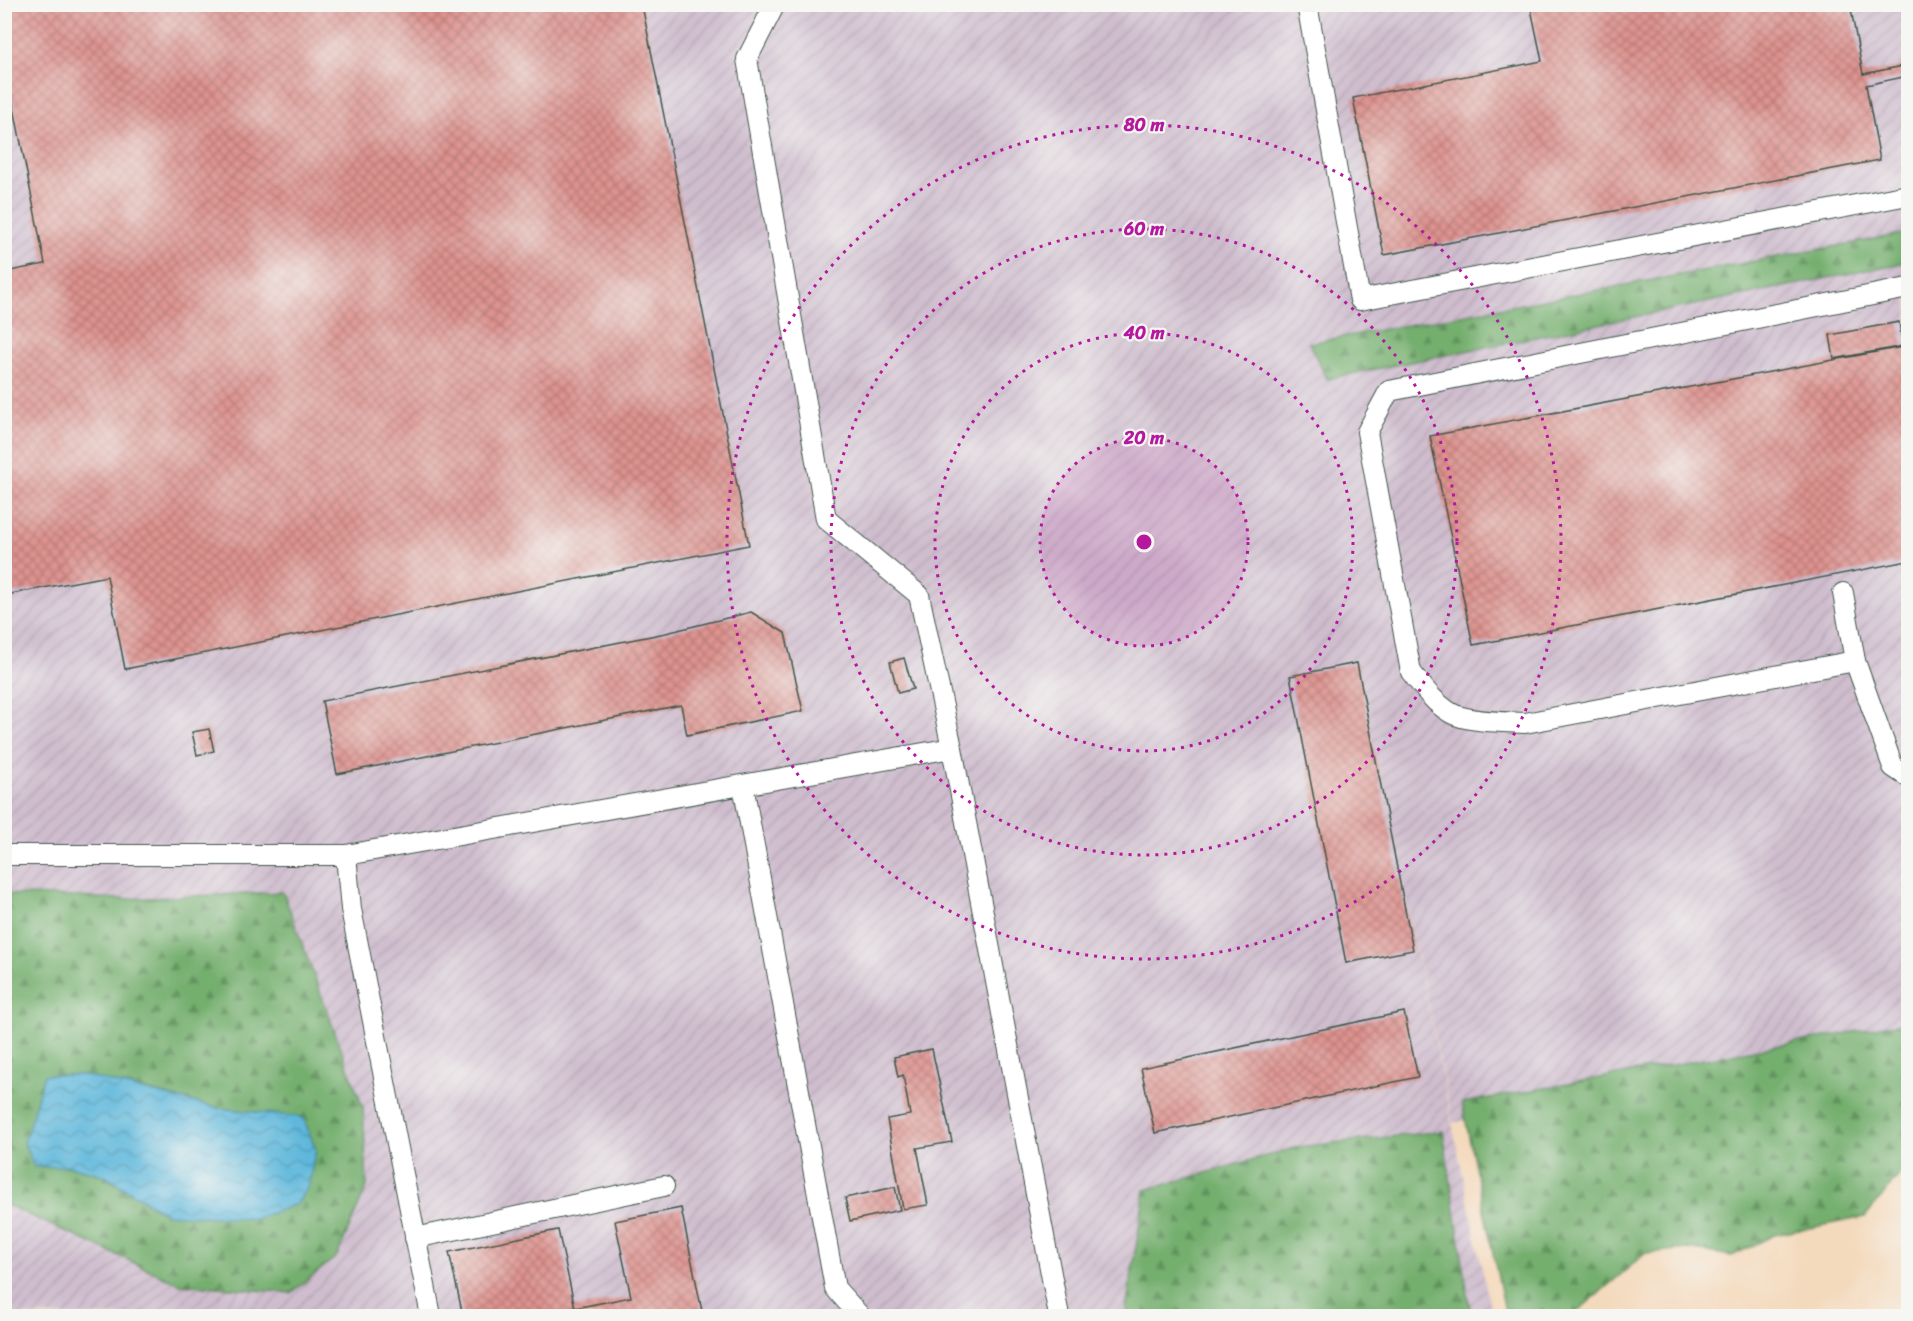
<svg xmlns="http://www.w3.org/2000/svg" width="1913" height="1321" font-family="Sriracha,sans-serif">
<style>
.industrial{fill:url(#industrial-furrows)}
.forest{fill:url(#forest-firs);stroke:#4a7651;stroke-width:1.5;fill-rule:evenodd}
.water{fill:url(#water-waves);stroke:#3f7a88;stroke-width:1.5}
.building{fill:url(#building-cross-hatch)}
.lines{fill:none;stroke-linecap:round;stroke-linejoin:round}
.service-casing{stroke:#3f5549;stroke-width:22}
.service{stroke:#fff;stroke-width:20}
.ring{fill:none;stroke:#b5179e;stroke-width:3;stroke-dasharray:3 6}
.centre{fill:#b5179e;stroke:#f6f6f2;stroke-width:3}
.ring-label{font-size:18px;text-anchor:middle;font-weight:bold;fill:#b5179e;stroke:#f6f6f2;stroke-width:4.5;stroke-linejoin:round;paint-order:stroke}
</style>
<defs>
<pattern id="industrial-furrows" width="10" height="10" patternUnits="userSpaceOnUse" patternTransform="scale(1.5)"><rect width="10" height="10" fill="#cfbdce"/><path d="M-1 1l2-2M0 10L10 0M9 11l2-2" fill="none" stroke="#b1a3b2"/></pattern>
<pattern id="forest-firs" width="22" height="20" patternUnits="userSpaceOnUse" patternTransform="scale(1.5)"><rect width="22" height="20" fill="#74af6e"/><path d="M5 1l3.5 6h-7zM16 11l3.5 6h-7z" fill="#5f905b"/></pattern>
<pattern id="water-waves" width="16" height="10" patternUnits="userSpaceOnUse" patternTransform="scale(1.5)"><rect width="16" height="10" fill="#5fb8dc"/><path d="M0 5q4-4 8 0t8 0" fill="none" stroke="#4e97b3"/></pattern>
<pattern id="building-cross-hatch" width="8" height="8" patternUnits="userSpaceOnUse" patternTransform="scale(1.5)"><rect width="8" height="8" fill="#de938f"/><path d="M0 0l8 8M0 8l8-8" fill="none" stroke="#b37976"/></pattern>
</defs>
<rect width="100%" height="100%" fill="#f6f6f2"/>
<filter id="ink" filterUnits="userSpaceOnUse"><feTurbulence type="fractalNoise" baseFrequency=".0167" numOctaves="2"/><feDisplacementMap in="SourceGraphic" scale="12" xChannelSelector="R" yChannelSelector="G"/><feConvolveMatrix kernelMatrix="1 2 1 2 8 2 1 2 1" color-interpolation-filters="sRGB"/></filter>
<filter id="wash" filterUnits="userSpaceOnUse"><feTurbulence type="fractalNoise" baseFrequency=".008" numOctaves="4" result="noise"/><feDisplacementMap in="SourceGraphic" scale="24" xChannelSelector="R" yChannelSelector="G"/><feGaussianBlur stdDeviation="1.35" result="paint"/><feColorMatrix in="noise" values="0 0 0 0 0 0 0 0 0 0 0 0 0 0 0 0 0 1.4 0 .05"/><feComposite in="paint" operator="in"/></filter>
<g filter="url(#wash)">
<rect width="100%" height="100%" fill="#f4dabd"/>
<polygon class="industrial" points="5,5 1908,5 1908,1028 1453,1123 1371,732 1492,1316 5,1316"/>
<g class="forest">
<polygon points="1908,233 1908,262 1327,379 1309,343"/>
<path d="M 283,892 L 363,1108 L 367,1186 L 337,1256 L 291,1293 L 180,1284 L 5,1204 L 4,894 L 123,899 ZM 126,1085 L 217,1108 L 302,1117 L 166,1214 L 103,1175 L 69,1166 Z"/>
<polygon points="1908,1022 1908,1164 1865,1217 1774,1235 1732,1256 1688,1249 1646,1253 1572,1316 1506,1316 1462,1103"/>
<polygon points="1443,1131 1471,1316 1125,1316 1145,1190 1298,1147"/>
</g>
<polygon class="water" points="44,1075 82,1075 217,1108 303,1117 316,1150 308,1187 297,1204 255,1219 166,1214 103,1175 69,1166 34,1167 24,1143"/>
<g id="blocks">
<g class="building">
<polygon points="1530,4 1850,4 1863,74 1908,65 1908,76 1866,85 1880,160 1384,255 1353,98 1542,61"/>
<polygon points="1901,4 1908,4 1908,40 1907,40"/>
<polygon points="4,5 642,5 749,545 125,669 107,576 5,595 5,272 45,264 4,58"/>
<polygon points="1899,322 1903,346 1834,359 1830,335"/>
<polygon points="1908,346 1908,561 1473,645 1430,436"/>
<polygon points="751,612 785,633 803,711 687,735 681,705 337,774 322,701 666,633"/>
<polygon points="904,658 913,689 898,693 890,662"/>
<polygon points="1357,663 1413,950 1346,963 1290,676"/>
<polygon points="209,729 214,751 197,755 192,732"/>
<polygon points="1404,1012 1418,1077 1155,1133 1141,1068"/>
<polygon points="932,1049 952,1142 917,1148 928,1205 903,1209 887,1119 910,1115 903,1075 898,1077 894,1057"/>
<polygon points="895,1187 900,1210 850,1221 845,1198"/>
<polygon points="681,1208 703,1316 463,1316 449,1252 558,1230 575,1308 631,1297 615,1221"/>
</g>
</g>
</g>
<g filter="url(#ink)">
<use href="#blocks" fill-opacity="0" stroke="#3f5549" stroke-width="1.5"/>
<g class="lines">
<defs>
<g id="service">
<polyline points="775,4 747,59 826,519 919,595 952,748 1059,1316"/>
<polyline points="1307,4 1360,300 1908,195"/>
<polyline points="1843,593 1855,661 1893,767 1908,777"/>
<path d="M 1855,661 L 1525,723 C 1506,722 1466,722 1451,713 C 1434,703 1423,687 1411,672 L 1367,432 L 1389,391 L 1908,288"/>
<polyline points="743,785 835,1288 860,1316"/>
<polyline points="4,855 346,855 952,748"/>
<polyline points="346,855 351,909 431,1316"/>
<polyline points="415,1238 664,1186"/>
</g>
</defs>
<use href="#service" class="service-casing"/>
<use href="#service" class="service"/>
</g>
</g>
<circle cx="1144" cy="542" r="104" fill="#b5179e" fill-opacity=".12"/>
<g class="ring">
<circle cx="1144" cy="542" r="104"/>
<circle cx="1144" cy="542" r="209"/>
<circle cx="1144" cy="542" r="313"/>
<circle cx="1144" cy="542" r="417"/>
</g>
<circle cx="1144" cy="542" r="9" class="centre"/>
<g class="ring-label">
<text x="1144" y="131">80 m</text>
<text x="1144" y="235">60 m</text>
<text x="1144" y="339">40 m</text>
<text x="1144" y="444">20 m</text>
</g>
<rect width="1913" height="1321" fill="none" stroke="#f6f6f2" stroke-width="24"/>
</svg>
